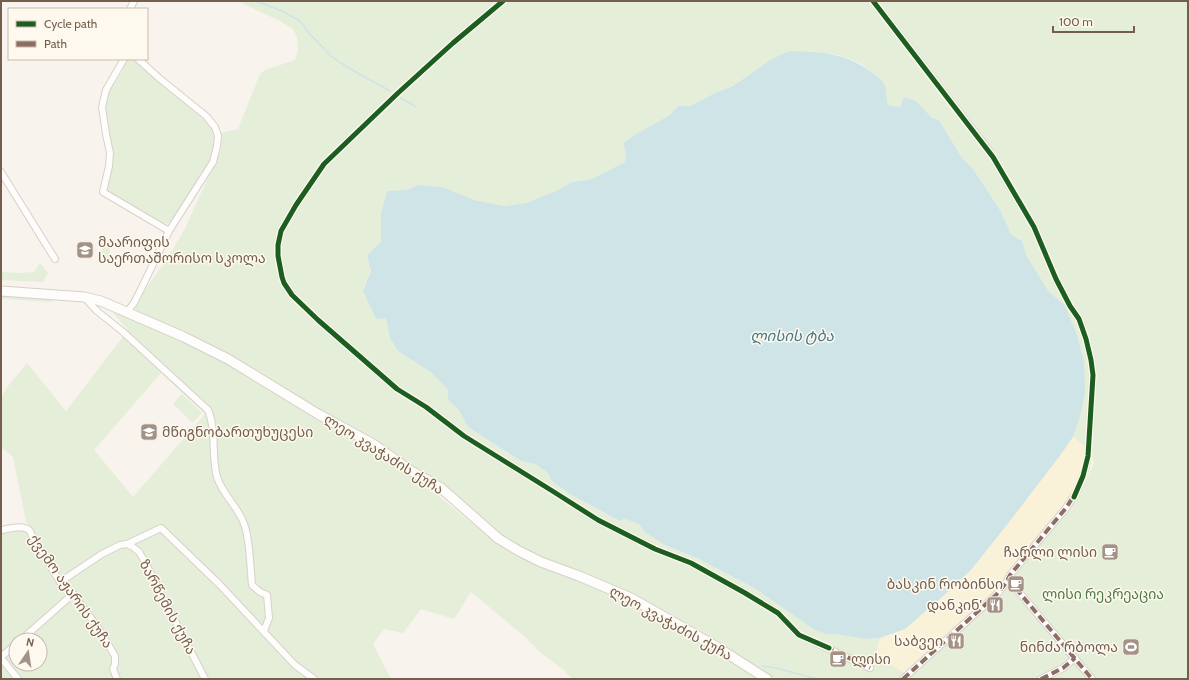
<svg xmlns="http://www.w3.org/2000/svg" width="1189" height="680" font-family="Cabin,'Noto Sans Georgian',sans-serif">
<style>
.green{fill:#e4eed9;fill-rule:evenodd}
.sand{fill:#f9f2d8}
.water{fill:#cfe4e7}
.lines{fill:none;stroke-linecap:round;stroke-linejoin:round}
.stream{stroke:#cfe4e7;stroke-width:1.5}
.street-casing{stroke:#d7d1cb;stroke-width:8}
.secondary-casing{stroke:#d6d0c8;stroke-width:11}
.street{stroke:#fefdfc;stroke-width:6}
.secondary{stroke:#fefdfc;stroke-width:9}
.quiet{stroke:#8d6e63;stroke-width:4;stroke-dasharray:8 4;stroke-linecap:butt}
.cycleway-casing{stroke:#fef9ef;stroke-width:8}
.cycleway{stroke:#1b5e20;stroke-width:5}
.labels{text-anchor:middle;stroke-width:3;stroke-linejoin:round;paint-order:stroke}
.poi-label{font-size:14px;fill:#755e4d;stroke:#fef9ef;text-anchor:end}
.street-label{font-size:14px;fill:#755e4d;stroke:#fef9ef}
.park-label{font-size:14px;fill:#527a46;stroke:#fef9ef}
.water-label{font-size:15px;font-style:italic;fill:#477987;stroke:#fef9ef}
</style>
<rect width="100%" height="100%" fill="#f8f4ed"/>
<g class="green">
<path d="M 237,1 L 1188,1 L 1188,679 L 773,679 L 719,644 L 520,550 L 414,467 L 375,439 L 323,412 L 230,355 L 175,328 L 158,322 L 136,312 L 136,302 C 151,282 166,261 179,239 C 189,223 195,204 204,187 C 211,171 225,152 221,133 L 238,129 L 260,74 L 265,70 L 295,60 L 298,50 L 297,37 L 293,29 L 278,20 ZM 789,51 C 813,52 845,51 865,67 C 872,73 879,81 885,87 L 886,100 L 888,105 L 900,107 L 904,97 L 916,101 L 932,118 L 939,120 L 962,158 L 973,169 L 1000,210 L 1011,234 L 1022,241 L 1027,257 L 1049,292 L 1064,304 L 1080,417 L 1073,437 L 1089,450 L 1094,463 L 1088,477 L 885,661 L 876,656 L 880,638 L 866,639 L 836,634 L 826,634 L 785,609 L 756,589 L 697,558 L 665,545 L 644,532 L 639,524 L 625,519 L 620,521 L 570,494 L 552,481 L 548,473 L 535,464 L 521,461 L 468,427 L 458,409 L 448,400 L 448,390 L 432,373 L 398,351 L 390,338 L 386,317 L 376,319 L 363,291 L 381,242 L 381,213 L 387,191 L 406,190 L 418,185 L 443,187 L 474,200 L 504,206 L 526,203 L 556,191 L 572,182 L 592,179 L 625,162 L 626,153 L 623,143 L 636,134 L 670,115 L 678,106 L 690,106 L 715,93 L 733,86 L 770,60 Z"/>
<polygon points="127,59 132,59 209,124 213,130 216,139 212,159 174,219 171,222 162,225 106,192 109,180 113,151 108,133 105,105 109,90 115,83 122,72"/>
<polygon points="102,243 111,244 109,259 101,258"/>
<polygon points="39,264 42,265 48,273 43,282 1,280 1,272 18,273 34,272"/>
<polygon points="1,295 51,298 52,302 1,299"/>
<path d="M 108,307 L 156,328 L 219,359 L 304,412 L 380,454 L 426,486 L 498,544 L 528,559 L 616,595 L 642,608 L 759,679 L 572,679 L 564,670 L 541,653 L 525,637 L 471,592 L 454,619 L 421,609 L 403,633 L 384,629 L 373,644 L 391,679 L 1,679 L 1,532 L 24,530 L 33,537 L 34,532 L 26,521 L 13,457 L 1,447 L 1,398 L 8,386 L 27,363 L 66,411 L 128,330 ZM 161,373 L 205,414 L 133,497 L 94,450 ZM 16,640 L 40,640 L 40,664 L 16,664 Z"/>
<polygon points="182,394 202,413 193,423 173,404"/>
</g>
<path class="sand" d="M 1073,437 C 1092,452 1098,453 1088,477 L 992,596 L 906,674 L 876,656 L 880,638 L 892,634 L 941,598 L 971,570 L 1006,526 Z"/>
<path class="water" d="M 789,51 C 821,52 846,52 872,73 C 875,75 880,78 882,81 C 888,87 885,97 888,105 L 900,107 L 904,97 L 916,101 L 932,118 L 939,120 L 962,158 L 973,169 L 1000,210 L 1011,234 L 1022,241 L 1027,257 L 1049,292 L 1064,304 L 1077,335 L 1084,362 L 1085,392 L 1080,417 L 1073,437 L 1059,457 L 1006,526 L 971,570 L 941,598 L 905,629 L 880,638 L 866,639 L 836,634 L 826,634 L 815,630 L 756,589 L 697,558 L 665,545 L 644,532 L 639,524 L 625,519 L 620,521 L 570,494 L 552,481 L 548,473 L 535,464 L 521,461 L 468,427 L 458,409 L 448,400 L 448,390 L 432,373 L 398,351 L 390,338 L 386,318 L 376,319 L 363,291 L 371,271 L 367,255 L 381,242 L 381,213 L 387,191 L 406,190 L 418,185 L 443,187 L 474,200 L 504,206 L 526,203 L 556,191 L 572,182 L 592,179 L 625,162 L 626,153 L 623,143 L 636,134 L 670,115 L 678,106 L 690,106 L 715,93 L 733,86 L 770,60 Z"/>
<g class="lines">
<g class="stream">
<polyline points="256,1 282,11 300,21 309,33 331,56 347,67 390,91"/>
<polyline points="401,98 416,107"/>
<polyline points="762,666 776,668 817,679"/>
</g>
<defs>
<g id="street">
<polyline points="503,1 453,43 398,93 324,164 296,205 281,231 278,245 278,256 282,277 284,283 292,295 318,320 381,375 397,389 426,407 464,436 554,492 598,520 655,549 691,563 745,593 772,609 778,613 799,635 870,668"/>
<polyline points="873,1 988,149 1034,227 1056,279 1070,306 1079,319 1086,339 1091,360 1093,375 1088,456 1085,470 1077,491 1066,508 1010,575 1006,583 996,595 903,679"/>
<polyline points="130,9 134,1"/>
<polyline points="124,59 106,90 102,107 106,134 110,153 109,166 103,192 169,231"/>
<polyline points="1,172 55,259"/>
<path d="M 85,298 L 97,311 L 122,331 L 208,410 C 217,431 211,456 217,477 C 222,493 235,504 242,519 C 250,535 250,566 252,585 L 260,592 L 267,595 L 269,618 L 264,631"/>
<polyline points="127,312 134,303 143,285 169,231 213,162 217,146 218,136 215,127 206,116 159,78 138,59"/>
<path d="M 1,530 C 9,529 23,524 30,531 C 30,532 33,537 33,537 L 60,582 L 73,594 L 99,629 L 112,651 L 115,656 L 115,664 L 113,669 L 117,679"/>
<polyline points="127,544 161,528 220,585 295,665 314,679"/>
<polyline points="1008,579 1092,679"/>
<polyline points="60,582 102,554 120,545 127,544 133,547 139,552 145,562 205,679"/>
<polyline points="21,640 73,594"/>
<polyline points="1,657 16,644"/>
<polyline points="1,658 18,679"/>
<polyline points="1041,679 1063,668 1075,658"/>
</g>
<polyline id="secondary" points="1,291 84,297 101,301 184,337 228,359 318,414 373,444 411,471 441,488 499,539 519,551 541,562 579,576 631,598 717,647 767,679"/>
</defs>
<use href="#street" class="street-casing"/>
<use href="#secondary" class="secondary-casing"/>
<use href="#street" class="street"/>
<use href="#secondary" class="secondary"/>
<g class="quiet">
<polyline points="1008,579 1092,679"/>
<polyline points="826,647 870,668"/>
<polyline points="903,679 996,595 1006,583 1010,575 1066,508 1075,494"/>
<polyline points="1041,679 1063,668 1075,658"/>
</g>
<defs>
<g id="cycleway">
<polyline points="503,1 453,43 398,93 324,164 296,205 281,231 278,245 278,256 282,277 284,283 292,295 318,320 381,375 397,389 426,407 464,436 554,492 598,520 655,549 691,563 745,593 778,613 799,635 829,648"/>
<polyline points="873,1 993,157 1034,227 1056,279 1070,306 1079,319 1086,339 1091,360 1093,375 1088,456 1083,476 1074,497"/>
</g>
</defs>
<use href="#cycleway" class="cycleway-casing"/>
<use href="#cycleway" class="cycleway"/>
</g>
<defs>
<symbol id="school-square" viewBox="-11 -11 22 22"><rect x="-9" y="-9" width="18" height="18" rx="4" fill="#a39285" stroke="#fef9ef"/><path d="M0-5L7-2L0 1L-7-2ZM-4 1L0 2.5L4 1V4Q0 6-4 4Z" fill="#fff"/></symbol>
<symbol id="cafe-square" viewBox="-11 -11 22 22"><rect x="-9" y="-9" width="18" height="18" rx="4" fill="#a39285" stroke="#fef9ef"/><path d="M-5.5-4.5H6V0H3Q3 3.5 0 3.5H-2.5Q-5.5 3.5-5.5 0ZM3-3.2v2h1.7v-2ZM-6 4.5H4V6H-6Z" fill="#fff"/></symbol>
<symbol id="restaurant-square" viewBox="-11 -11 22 22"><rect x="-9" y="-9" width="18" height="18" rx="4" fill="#a39285" stroke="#fef9ef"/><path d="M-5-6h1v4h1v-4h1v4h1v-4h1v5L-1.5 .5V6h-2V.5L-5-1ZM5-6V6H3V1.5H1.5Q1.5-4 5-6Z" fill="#fff"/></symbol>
<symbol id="stadium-square" viewBox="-11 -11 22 22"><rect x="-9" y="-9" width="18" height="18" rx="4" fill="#a39285" stroke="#fef9ef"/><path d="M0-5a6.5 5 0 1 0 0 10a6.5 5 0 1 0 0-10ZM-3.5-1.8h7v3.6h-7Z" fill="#fff"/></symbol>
</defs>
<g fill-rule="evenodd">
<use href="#school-square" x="75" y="240" width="20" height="20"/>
<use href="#school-square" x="139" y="422" width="20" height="20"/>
<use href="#cafe-square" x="1100" y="542" width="20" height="20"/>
<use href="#cafe-square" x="1006" y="574" width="20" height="20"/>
<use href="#restaurant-square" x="985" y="595" width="20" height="20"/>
<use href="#restaurant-square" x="946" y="631" width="20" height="20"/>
<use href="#stadium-square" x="1121" y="637" width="20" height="20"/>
<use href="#cafe-square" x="828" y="649" width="20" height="20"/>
</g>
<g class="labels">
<g class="poi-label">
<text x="98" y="247" text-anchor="start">მაარიფის<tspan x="98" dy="16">საერთაშორისო სკოლა</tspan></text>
<text x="162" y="437" text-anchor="start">მწიგნობართუხუცესი</text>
<text x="1097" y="557">ჩარლი ლისი</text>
<text x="1003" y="589">ბასკინ რობინსი</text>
<text x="982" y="610">დანკინ'</text>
<text x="943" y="646">საბვეი</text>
<text x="1118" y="652">ნინძა რბოლა</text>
<text x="851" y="664" text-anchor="start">ლისი</text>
</g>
<g class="street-label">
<text transform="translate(384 454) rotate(32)" y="5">ლეო კვაჭაძის ქუჩა</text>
<text transform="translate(71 591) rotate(55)" y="5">ქვემო აჟარის ქუჩა</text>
<text transform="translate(168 607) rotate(62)" y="5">ზარწემის ქუჩა</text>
<text transform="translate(671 623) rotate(29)" y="5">ლეო კვაჭაძის ქუჩა</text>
</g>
<g class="park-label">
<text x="1103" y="599">ლისი რეკრეაცია</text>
</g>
<g class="water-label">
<text x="792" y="341">ლისის ტბა</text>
</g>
</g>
<rect width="1189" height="680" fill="none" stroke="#755e4d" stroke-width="4"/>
<rect x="8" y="8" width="140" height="52" fill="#fef9ef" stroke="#c7bbae"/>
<rect x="16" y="21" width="20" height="6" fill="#1b5e20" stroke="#c7bbae"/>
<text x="44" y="28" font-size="12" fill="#755e4d">Cycle path</text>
<rect x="16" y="41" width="20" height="6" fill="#8d6e63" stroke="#c7bbae"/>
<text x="44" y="48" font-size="12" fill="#755e4d">Path</text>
<g transform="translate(28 652) rotate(13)"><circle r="19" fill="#fef9ef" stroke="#c7bbae"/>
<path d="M0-3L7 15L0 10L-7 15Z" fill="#a39285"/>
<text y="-6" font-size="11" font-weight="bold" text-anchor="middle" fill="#755e4d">N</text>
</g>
<path d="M1053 26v6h81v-6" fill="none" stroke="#755e4d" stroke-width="2"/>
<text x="1059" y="26" font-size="12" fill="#755e4d" stroke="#fef9ef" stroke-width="3" paint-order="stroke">100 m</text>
</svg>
